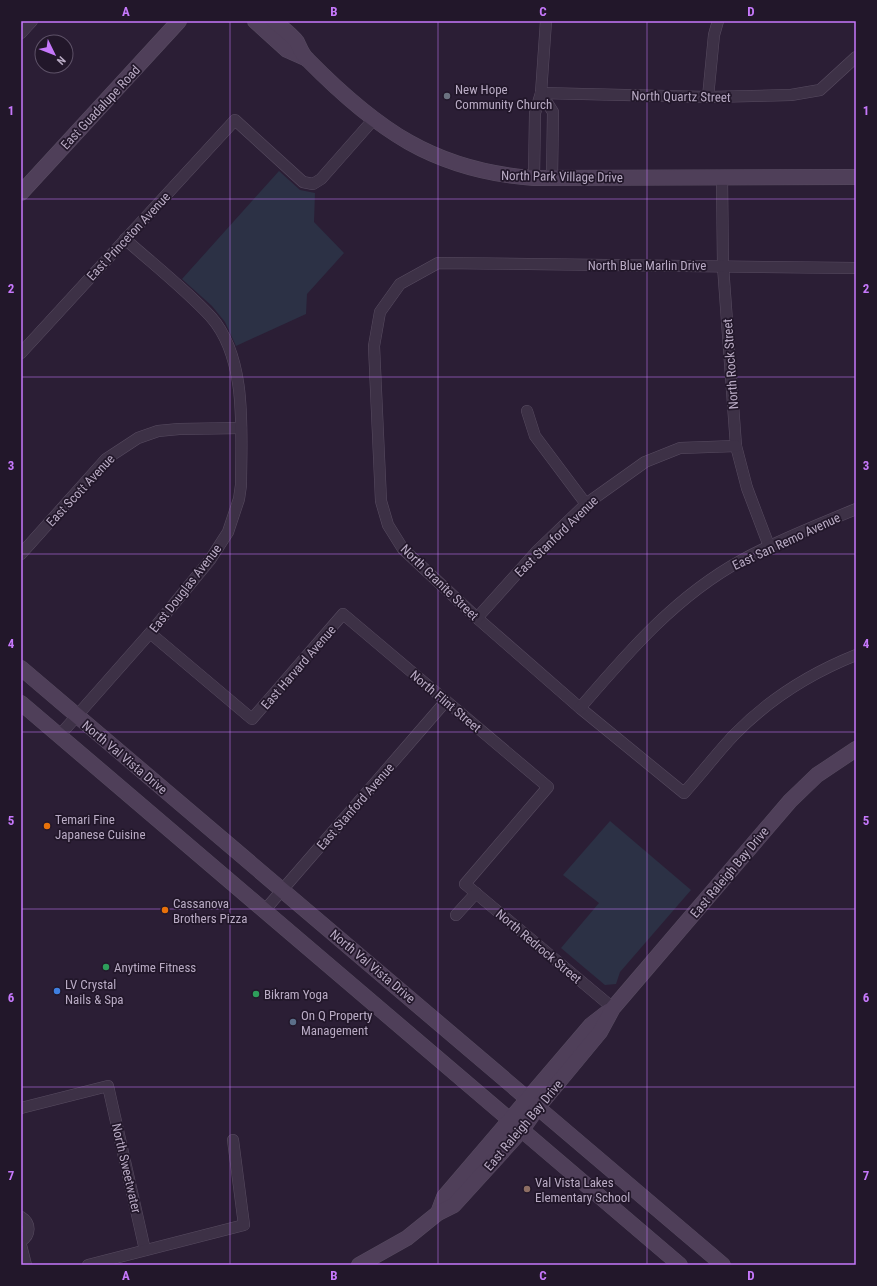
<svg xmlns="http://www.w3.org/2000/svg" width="877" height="1286" font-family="'Roboto Condensed',sans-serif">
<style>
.green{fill:#2c3145}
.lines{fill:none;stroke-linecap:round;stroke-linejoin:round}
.street-casing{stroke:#584c61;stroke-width:12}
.secondary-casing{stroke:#584c61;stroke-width:16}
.street{stroke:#3d3146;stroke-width:11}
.secondary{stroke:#4f3f59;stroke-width:15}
.grid{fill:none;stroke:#c678fb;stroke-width:1;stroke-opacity:0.55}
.worship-dot{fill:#6b7280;stroke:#22172a;stroke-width:1.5}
.food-dot{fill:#e8710a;stroke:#22172a;stroke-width:1.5}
.leisure-dot{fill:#2e9e5b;stroke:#22172a;stroke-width:1.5}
.shop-dot{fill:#3f7fe0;stroke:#22172a;stroke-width:1.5}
.service-dot{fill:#5c6f8a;stroke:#22172a;stroke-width:1.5}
.education-dot{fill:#8d6e63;stroke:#22172a;stroke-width:1.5}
.labels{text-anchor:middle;stroke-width:3.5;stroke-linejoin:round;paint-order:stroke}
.poi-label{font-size:13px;fill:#b9abc4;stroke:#22172a;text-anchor:start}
.street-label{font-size:13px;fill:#b9abc4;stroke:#22172a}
.neatline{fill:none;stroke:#c678fb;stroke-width:1.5}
.grid-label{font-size:13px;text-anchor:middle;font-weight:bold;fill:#c678fb}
</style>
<rect width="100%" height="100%" fill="#2b1e35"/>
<g class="green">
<polygon points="279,171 300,190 315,193 314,222 344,253 307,294 306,314 236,346 225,322 212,306 182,279"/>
<polygon points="610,821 691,890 620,972 616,984 605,985 561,948 599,903 563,875"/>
</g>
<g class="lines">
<defs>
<g id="street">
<polyline points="21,33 32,21"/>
<polyline points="541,93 708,97 791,95 820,90 856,57"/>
<polyline points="541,93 553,112 552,178"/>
<polyline points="708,97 714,35 718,21"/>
<polyline points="722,177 723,266 736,446 747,488 769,546"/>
<polyline points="534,178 535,113 541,93 546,21"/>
<path d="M 856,268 L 438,263 L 400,284 L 380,312 L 374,346 L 381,501 L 388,525 L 403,549 L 477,618 L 580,708 L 684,793 C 701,774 717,753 734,735 C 768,700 811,673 856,655"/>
<polyline points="21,353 235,120 303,182 313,184 321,179 373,120"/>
<polyline points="527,411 535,436 586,504"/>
<polyline points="21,554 106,459 138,438 158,431 179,429 241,428"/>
<polyline points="477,618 537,551 586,504 645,462 680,448 736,446"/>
<polyline points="150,633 252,719 343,614 548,787 465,884 613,1008"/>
<path d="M 580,708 C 629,651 676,596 742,560 C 778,540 818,525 856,509"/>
<path d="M 59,736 L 150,633 L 210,560 L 228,532 L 239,499 L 241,485 C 241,433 248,359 211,317 C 185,289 153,264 125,239"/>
<polyline points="264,911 446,701"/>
<polyline points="456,915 476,893"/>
<polyline points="21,1108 108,1086 145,1250"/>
<path d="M 21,1217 C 31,1223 31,1235 21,1241"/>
<polyline points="21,1245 26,1265"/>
<polyline points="88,1265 244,1225 233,1140"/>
</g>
<g id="secondary">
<polyline points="255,21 287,50 305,58"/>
<path d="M 274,21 C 281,27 291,34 297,42 C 300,48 302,55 308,60 C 376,129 434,171 534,178 L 856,177"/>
<polyline points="21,193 179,21"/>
<polyline points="21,668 723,1265"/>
<polyline points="21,703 680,1265"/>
<polyline points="438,1213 444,1197 591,1025 609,1011"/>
<polyline points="359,1265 407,1238 438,1213 454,1205 522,1130 538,1107 600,1032 613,1008 790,801 817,775 856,749"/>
</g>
</defs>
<use href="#street" class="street-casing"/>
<use href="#secondary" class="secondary-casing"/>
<use href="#street" class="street"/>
<use href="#secondary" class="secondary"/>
</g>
<path class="grid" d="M 230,21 L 230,1265M 438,21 L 438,1265M 647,21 L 647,1265M 21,199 L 856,199M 21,377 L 856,377M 21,554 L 856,554M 21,732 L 856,732M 21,909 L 856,909M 21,1087 L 856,1087"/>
<circle class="worship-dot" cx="447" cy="96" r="4"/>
<g class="food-dot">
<circle cx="47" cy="826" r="4"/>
<circle cx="165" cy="910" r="4"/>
</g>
<g class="leisure-dot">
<circle cx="106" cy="967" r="4"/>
<circle cx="256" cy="994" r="4"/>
</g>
<circle class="shop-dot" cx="57" cy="991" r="4"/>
<circle class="service-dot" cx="293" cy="1022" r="4"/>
<circle class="education-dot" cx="527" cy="1189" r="4"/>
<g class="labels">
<g class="poi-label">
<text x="455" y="94">New Hope<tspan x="455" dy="15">Community Church</tspan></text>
<text x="55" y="824">Temari Fine<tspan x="55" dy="15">Japanese Cuisine</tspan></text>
<text x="173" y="908">Cassanova<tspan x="173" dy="15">Brothers Pizza</tspan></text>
<text x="114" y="972">Anytime Fitness</text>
<text x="65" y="989">LV Crystal<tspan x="65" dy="15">Nails &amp; Spa</tspan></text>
<text x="264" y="999">Bikram Yoga</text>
<text x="301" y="1020">On Q Property<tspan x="301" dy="15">Management</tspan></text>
<text x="535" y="1187">Val Vista Lakes<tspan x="535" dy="15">Elementary School</tspan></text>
</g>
<g class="street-label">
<text transform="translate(681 96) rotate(1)" y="5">North Quartz Street</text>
<text transform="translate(100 107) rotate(-47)" y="5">East Guadalupe Road</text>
<text transform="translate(562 176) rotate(1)" y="5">North Park Village Drive</text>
<text transform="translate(128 236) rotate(-47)" y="5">East Princeton Avenue</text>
<text x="647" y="270">North Blue Marlin Drive</text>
<text transform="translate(730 364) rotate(-94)" y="5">North Rock Street</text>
<text transform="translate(80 490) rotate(-47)" y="5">East Scott Avenue</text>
<text transform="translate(556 536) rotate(-44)" y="5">East Stanford Avenue</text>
<text transform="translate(786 541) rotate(-25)" y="5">East San Remo Avenue</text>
<text transform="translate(440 582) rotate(44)" y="5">North Granite Street</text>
<text transform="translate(185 588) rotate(-52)" y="5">East Douglas Avenue</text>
<text transform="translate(298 667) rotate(-49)" y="5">East Harvard Avenue</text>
<text transform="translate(446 701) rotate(40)" y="5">North Flint Street</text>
<text transform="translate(125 757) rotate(40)" y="5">North Val Vista Drive</text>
<text transform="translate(355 806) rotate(-49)" y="5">East Stanford Avenue</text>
<text transform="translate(729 872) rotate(-50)" y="5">East Raleigh Bay Drive</text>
<text transform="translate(539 946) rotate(40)" y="5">North Redrock Street</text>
<text transform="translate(373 966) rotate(40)" y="5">North Val Vista Drive</text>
<text transform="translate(523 1125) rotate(-50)" y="5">East Raleigh Bay Drive</text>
<text transform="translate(127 1168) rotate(77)" y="5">North Sweetwater</text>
</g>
</g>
<rect width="877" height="1286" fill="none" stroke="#22172a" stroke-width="44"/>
<g transform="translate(54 54) rotate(133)"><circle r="19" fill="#22172a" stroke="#5e5268"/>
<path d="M0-3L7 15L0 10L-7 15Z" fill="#c678fb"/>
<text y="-6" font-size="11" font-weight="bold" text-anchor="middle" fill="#b9abc4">N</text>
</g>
<rect x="22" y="22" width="833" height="1242" class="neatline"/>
<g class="grid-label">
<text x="126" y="16">A</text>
<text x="334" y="16">B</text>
<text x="543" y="16">C</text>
<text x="751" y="16">D</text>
<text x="11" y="115">1</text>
<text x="866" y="115">1</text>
<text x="11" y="293">2</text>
<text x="866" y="293">2</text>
<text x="11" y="470">3</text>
<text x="866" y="470">3</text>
<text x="11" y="648">4</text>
<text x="866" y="648">4</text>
<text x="11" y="825">5</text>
<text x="866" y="825">5</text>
<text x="11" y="1002">6</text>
<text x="866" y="1002">6</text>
<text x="11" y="1180">7</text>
<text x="866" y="1180">7</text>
<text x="126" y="1280">A</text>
<text x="334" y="1280">B</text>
<text x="543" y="1280">C</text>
<text x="751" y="1280">D</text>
</g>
</svg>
